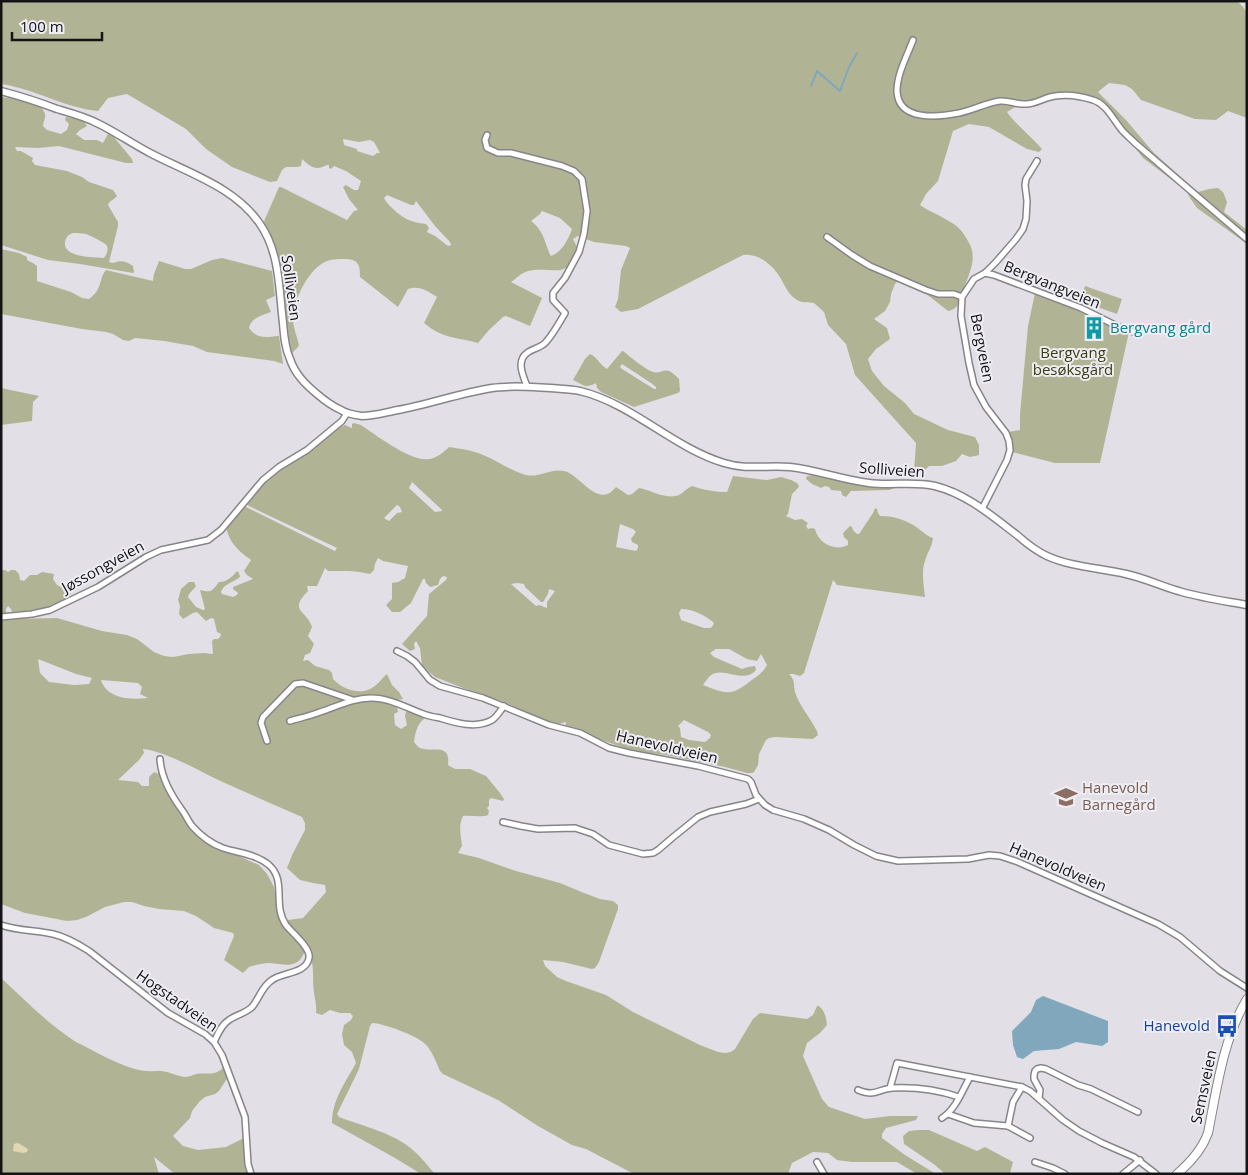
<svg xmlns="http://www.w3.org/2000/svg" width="1248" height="1175" font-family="'Open Sans',sans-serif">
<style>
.green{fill:#b1b494;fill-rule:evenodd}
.sand{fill:#e1d8b3}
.water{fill:#80a7bb}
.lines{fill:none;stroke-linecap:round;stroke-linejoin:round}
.stream{stroke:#80a7bb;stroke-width:2}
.minor-casing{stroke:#86858a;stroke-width:8}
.tertiary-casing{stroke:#86858a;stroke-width:9}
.secondary-casing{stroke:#86858a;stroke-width:10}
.minor{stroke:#fff;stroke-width:5}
.tertiary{stroke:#fff;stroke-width:6}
.secondary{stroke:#fff;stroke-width:8}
.labels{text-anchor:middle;stroke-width:4;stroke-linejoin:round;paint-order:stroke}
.street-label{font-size:15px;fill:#141416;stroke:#efedf4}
.culture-label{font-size:15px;fill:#0d838f;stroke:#efedf4;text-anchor:start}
.park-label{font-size:15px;fill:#3b3e10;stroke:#efedf4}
.education-label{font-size:15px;fill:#785e54;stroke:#efedf4;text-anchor:start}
.transit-label{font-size:15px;fill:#164399;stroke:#efedf4;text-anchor:end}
</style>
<rect width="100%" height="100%" fill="#e2e0e6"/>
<g class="green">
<path d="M 1,1 L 1237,1 L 1244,8 L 1247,14 L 1247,118 L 1228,111 L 1216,120 L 1195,119 L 1141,100 L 1132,89 L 1125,85 L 1109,83 L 1098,92 L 1126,120 L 1154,153 L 1198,192 L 1209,189 L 1218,188 L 1223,192 L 1227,202 L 1224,212 L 1247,230 L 1247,244 L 1197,208 L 1190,198 L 1187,192 L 1176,183 L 1143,158 L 1104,108 L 1094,102 L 1061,95 L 1035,100 L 1017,106 L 1007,112 C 1017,126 1031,136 1042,149 L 1039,152 L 1027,149 L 989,127 L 969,124 L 953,131 L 938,181 L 926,194 L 920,205 C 928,211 938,214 947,220 C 958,226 962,230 968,241 C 978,257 970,271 964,288 C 961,298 960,309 948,311 L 920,289 L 901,277 L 895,284 L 891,294 L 890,302 L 885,311 L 874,319 L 887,328 L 890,339 L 876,349 L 868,359 L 872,371 L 884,386 L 905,403 L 914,414 L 948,430 L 975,437 L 979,445 L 979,455 L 970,457 L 962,454 L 956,461 L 942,466 L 929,466 L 922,473 L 914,471 L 916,443 L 855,375 L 846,344 L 828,325 L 824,312 L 814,303 C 809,302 803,303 799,301 C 789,296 786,288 781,279 C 774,266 759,253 743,255 L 638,309 L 621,312 L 615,307 L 618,299 L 621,270 L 630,248 L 626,246 L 594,242 L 578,236 L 573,239 L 577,247 C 569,283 551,265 528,271 C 521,273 517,278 511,282 L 542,298 L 530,326 L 506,316 L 503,317 L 489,330 L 478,343 C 456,337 443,339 424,323 L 437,297 C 428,291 419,285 408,289 L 398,307 L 360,277 C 360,265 359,260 346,259 C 340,259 333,259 327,261 C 309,268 293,300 293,319 C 293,327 297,336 299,345 L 298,347 L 292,353 L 289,339 L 277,253 L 272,238 L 264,222 L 265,219 L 279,187 L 281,187 L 347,220 L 354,211 L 358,210 L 349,199 L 343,187 L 346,185 L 354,190 L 358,190 L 361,181 L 346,171 L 334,166 L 331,169 L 329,168 L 329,165 L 327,165 C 315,171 311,167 302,159 L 301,166 L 297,167 L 286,167 L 282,170 L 277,181 L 270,182 L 232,167 L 206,149 L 186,129 L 127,94 L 108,98 L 98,111 C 65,108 35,89 1,84 ZM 343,139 L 359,142 L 370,140 L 374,142 L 380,153 L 377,153 L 373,156 L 357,151 L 357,149 L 344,145 ZM 387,195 L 411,205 L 414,205 L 416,201 L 435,226 L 450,242 L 451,245 L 448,246 L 435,236 L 427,232 L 429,228 L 426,224 C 410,222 404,219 392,208 C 388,204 386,202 384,198 ZM 542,211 L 560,218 L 572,229 C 568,240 562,252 551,256 C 544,242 545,232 531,221 L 540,214 Z"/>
<path d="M 1,97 C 13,99 42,100 45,114 C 46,118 43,122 43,126 L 47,130 L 61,134 L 67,130 L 69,124 L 65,120 L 66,117 L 79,119 L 85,123 L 87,126 L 80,130 L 76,134 L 84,140 L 97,140 L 103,143 L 108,134 L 113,136 L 132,159 L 133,163 L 126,163 L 59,146 L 38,148 L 15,147 L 17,151 L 21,151 L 33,158 L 32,161 L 35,165 L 67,171 L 82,177 L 89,182 L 113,190 L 117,196 C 114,200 110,200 108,205 L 118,222 L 118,226 L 109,262 L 113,263 C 121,260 126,261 133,266 L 134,272 L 133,273 L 80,264 L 48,260 L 1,245 ZM 73,233 C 77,233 82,233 86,234 C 89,235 106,243 107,246 C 109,250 106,255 104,258 C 94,257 63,258 65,242 C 66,237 69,234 73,233 Z"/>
<path d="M 1,249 L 19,253 L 27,257 L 27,260 L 33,263 L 37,266 L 37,281 L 71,292 L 82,298 L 89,299 C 103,289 98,280 106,270 L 153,281 L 154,274 L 159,261 L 185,269 L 191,269 L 212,260 L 222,258 L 272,271 L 275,296 L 266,300 L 271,312 C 262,315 251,318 249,328 C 258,340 266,337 279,336 L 283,364 L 274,361 L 207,352 L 193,346 L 164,341 L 135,338 L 129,341 L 123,340 L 113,334 L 106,332 L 82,329 L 1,314 Z"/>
<polygon points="1085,286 1122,299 1117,314 1080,301"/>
<polygon points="1035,293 1129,332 1100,463 1055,463 1012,452 1008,432 1020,430 1020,414 1028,326"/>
<path d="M 622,351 L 623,351 C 631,357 644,369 653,372 C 659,374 664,369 669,371 C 672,372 676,376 679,379 L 680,391 L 678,393 L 634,407 L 601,392 L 597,388 L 596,383 C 585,389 584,385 573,380 L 585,359 L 590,354 C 597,357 600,365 607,369 ZM 622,364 L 651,383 L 656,387 L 656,389 L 654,389 L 622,369 L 620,367 Z"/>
<polygon points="1,388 39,396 33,402 32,421 1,425"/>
<path d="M 354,423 L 361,425 C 376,435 411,462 429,459 C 437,458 444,452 449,447 C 462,449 472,450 483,455 C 498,461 511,471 526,475 C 539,478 551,468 564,471 C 578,474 592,499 607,494 C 611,493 613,490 616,487 L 628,495 L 632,494 L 639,488 C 651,490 665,500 679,495 C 683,493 687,488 692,486 C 704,490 715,492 727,492 L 733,476 L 767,480 L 781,477 L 791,480 L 797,483 L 799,486 L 798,488 L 792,494 L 788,514 L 786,516 L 795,520 L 802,519 L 808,523 L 806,526 L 808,529 L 812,528 L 815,529 C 818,543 835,552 848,545 L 848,541 L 844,537 L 843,533 L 850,526 L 852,527 L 853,530 L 857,534 L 859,534 L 873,513 L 875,508 L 877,509 L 878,513 L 880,516 C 895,516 907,520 919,529 C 924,533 927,536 933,538 C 932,547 927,553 925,561 C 921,572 924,586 925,597 L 837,585 L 833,580 L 804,673 L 800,676 L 793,674 L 789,674 C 796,681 793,684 795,692 C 799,705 811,719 817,731 L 818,735 L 813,739 L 775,737 L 769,738 L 766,740 L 759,754 L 758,765 L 754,772 L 752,773 L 747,773 L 725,767 L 666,755 L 633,751 L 565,727 L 566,722 L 555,725 L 501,701 L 463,688 L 435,677 L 422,666 L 420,648 L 416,641 L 414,644 L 415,649 L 410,651 L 402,644 L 427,616 L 429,594 L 446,580 L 447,577 L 443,576 L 440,579 L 438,585 L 430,587 L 426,583 L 425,579 L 423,579 L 411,603 L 400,612 L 392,612 L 386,605 L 392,599 L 392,583 L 398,582 L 405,578 L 408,566 L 383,561 L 378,558 L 375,564 L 374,570 L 370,574 C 354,570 343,571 328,571 L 325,568 L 317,586 L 307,586 L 308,591 C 288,612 306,609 312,627 L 308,636 L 314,644 L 310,653 L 305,655 L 303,661 L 308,660 L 315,666 L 329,670 L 332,673 L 333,679 C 343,690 363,697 376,685 C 380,682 383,677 387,674 L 392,685 L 399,692 L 403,699 L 390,701 L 390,704 L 397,706 L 398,712 L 394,714 L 395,725 L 401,729 L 407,725 L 405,716 L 406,712 L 411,711 L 423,717 L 424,719 C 417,724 415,734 414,742 C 416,744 418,747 420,748 C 432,753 451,742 448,765 L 455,769 L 470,769 L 486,776 L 500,793 L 504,799 L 503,801 L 491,798 L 489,800 L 489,806 L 487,808 L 489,811 L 488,815 C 480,818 472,815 463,816 C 458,826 461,835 462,846 L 458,853 L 479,858 L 516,871 L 560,883 L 584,893 L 600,899 L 613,901 L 618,905 L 618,909 L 599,962 L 595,968 L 592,969 L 563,962 L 543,960 L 545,966 L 557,977 L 566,981 L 606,995 L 633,1012 L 700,1045 L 718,1052 L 725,1053 L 731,1052 L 735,1049 L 753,1019 L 760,1013 L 807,1019 L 813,1015 L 817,1006 L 819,1006 C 825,1011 826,1017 827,1025 L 820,1033 L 807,1043 L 803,1056 L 822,1099 L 829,1107 L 865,1119 L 890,1116 L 918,1116 L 916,1120 L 886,1128 L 882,1134 L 882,1138 L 905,1155 L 936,1174 L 917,1174 L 897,1162 L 852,1162 L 837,1160 L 828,1153 L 813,1152 L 792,1163 L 788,1174 L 634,1174 L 586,1149 L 572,1145 L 538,1126 L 498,1100 L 443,1074 L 440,1071 C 436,1062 432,1050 424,1043 C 417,1036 383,1023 372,1023 L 370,1026 L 359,1069 L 337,1114 L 339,1117 C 362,1126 395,1133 414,1151 C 421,1157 428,1166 435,1174 L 421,1174 L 395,1158 L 332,1123 C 332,1100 345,1083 356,1063 L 352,1052 L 344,1045 L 342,1034 L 344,1025 L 351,1020 L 353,1016 L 350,1013 L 340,1013 L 330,1010 L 322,1015 L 316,1013 C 317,1006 315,1000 314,993 C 312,979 315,966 309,952 L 304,953 C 297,970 283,964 269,963 C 264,963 254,965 249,967 C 247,969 245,971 243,973 L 224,960 L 234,936 L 233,933 L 214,928 L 196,916 L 184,911 L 159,909 L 144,906 L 132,902 L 124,902 L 105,907 L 86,917 L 77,920 L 67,921 L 25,913 L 1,904 L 1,620 L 12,619 L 57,618 L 102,631 L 127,635 L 137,639 L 154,652 L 164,656 L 173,657 L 189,654 L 204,653 L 213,654 L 212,641 L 214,639 L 218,639 L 220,637 L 221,634 L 217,632 L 214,619 L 211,618 L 206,621 L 197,612 L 193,613 L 183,619 L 179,614 L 180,606 L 178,600 L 181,589 L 189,582 L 194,582 L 196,586 C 194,589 189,593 188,597 L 196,607 L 203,610 L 205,609 L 200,590 C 212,593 212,591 219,582 C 227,582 232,577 237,571 L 239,573 L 240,577 C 233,583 224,583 221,592 L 222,594 L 233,597 L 237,595 L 238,593 L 233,589 L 233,587 L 253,579 L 247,575 L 244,571 L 251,560 C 238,551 229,542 226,527 L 244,506 L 335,551 L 337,548 L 249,506 L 246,503 L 270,478 L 282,468 L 310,450 L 340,427 L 345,425 L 352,428 L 352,424 ZM 412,482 L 442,510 L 442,511 L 435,512 L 409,488 ZM 397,505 L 400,507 L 402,512 L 397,513 L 389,521 L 384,518 ZM 620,524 L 633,529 L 636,532 L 631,539 L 632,542 L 638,545 L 638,548 L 636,551 L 616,547 ZM 517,583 L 524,584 L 525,587 L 541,602 L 543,602 L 548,594 L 549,589 L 555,591 L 547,602 L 547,608 L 539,605 L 536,606 L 511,584 ZM 681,609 C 692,609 705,615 714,623 L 712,627 L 710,628 L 704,628 L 681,620 L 679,613 ZM 716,649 L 729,649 L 747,659 L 757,661 L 761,654 L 767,665 C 764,671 759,675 753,679 C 732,696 728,695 703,685 C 705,682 708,678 710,676 C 722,665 744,685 756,670 L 755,666 L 748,667 L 742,669 L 714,657 L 710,653 ZM 38,659 L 76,674 L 92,678 L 89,684 L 74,685 L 49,682 L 40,673 ZM 101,680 L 138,683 L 142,687 L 140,694 L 148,698 C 131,700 107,699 101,680 ZM 684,720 L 708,732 L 711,735 L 710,738 L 705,742 L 689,740 L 681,737 L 680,728 L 678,726 ZM 143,749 C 166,752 194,768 214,778 C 243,791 272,804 302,817 L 305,823 L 305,830 L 292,855 L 287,868 L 300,880 L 313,883 L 325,885 L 326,892 L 303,918 L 288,920 L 280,917 L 274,887 L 267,874 L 259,865 L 232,853 L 197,832 L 188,821 L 159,774 L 154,772 L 149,777 L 149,786 L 142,786 L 138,782 L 118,780 L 139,760 L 144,753 Z"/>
<polygon points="813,475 842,481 887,485 889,486 896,487 895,488 889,490 851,491 846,497 842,495 841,491 831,490 829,487 825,486 821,488 812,484 806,479 807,476"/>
<path d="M 1,570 L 5,570 L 8,572 L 11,570 L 15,570 L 19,574 L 20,580 L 24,581 L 30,575 L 37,575 L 42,572 L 54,574 L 53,579 L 57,585 L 61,587 L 66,583 L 71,586 L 73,591 C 61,608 31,611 12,612 L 11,609 L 8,606 L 6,609 L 6,613 L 1,614 Z"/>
<path d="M 1,978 C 25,1000 48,1024 76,1042 C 95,1051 114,1063 135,1069 C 144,1072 153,1071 162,1071 C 170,1072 177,1076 184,1077 C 189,1077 192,1075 196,1074 C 208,1072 214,1077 224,1067 L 228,1077 L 219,1091 L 215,1094 L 205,1097 L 200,1101 L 192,1111 L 190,1118 L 173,1136 L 183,1146 L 198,1150 L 226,1147 L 244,1138 L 245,1168 L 247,1174 L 175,1174 L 154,1157 L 159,1174 L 1,1174 Z"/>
<polygon points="918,1130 929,1130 977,1151 985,1147 1013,1162 1010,1173 1011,1174 945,1174 935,1165 904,1144 903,1136 909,1131"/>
</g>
<polygon class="sand" points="18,1143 28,1149 27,1152 23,1153 13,1151 14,1144"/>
<polygon class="water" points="1043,996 1108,1021 1108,1042 1102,1046 1076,1042 1059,1049 1034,1051 1023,1059 1017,1057 1013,1045 1012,1031 1031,1012 1036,1000"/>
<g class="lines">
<polyline class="stream" points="811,86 817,71 840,91 849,67 857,53"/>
<defs>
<g id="minor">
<path d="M 913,40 C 907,56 897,74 897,91 C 898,122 939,117 959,113 C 973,110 986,103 1000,101 C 1009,100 1017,105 1026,104 C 1036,104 1045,97 1055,96 C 1067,94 1081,96 1093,100 C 1106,104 1113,119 1121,129 C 1125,134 1130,138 1135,143 L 1247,239"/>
<path d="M 487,135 L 485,140 L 487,148 L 498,153 L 511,153 L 562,166 L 574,171 L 582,179 L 587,211 L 584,234 L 579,252 L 565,278 L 553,293 L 553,300 L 565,313 C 561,320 550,338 545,343 C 540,348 532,349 527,353 C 516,361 523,376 527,386"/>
<polyline points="827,237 852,255 870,266 926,290 938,294 954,294 962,297"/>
<polyline points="985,273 994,275 1081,308 1121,328 1137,333"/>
<polyline points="982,509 1007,460 1010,450 1009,441 1006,433 986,407 974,385 969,363 961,316 962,297 974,279 985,273 996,262 1016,239 1023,229 1026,219 1027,201 1025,185 1026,179 1037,161"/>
<polyline points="1,617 32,614 50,610 98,587 146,557 161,550 208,540 221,530 263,480 279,467 307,450 342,421 347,413"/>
<polyline points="397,651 407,656 415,662 430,680 440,686 483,698 549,725 580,733 609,748 629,753 698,766 748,779 751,782 756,795 765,805 773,810 804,819 829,830 854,845 876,856 898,861 968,859 989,855 1000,856 1018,862 1158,924 1180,937 1220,971 1247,988"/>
<path d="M 290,721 C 300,718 310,716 320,712 C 336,707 353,698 371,698 C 389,698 405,707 421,713 C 427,716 434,717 440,718 C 456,723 476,729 492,720 C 497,717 500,711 504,706"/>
<polyline points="267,741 261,723 263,717 295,684 303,683 353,700"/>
<path d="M 160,759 C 161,778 171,795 182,810 C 186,815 188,821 192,826 C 200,835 212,844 223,848 C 238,853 256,854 269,865 C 287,881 272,905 286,925 C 292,933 311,948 309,958 C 306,974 283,972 272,980 C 262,986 259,999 252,1007 C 246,1013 236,1015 229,1020 C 221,1025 218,1034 214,1042"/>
<polyline points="503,822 521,826 538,829 575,828 593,834 609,845 643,854 653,853 658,850 672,838 698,817 710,812 746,804 759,799"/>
<path d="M 1,925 C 18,931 36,930 53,934 C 66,937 78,944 89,951 L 168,1013 L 205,1034 L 214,1042 L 222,1055 L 245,1117 L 248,1164 L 251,1174"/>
<polyline points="890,1088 897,1063 1022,1087 1030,1091 1063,1120 1079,1131 1102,1143 1134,1157 1156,1174"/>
<path d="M 858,1090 C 876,1097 875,1090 892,1088 C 914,1087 938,1090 959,1097"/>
<polyline points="1039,1098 1040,1090 1034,1079 1034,1075 1035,1071 1037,1069 1041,1068 1046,1069 1078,1085 1091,1089 1138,1112"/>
<polyline points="948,1114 974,1123 1008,1126 1030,1138"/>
<path d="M 942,1118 C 956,1109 962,1091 970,1077"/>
<polyline points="1008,1126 1013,1102 1022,1087"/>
<polyline points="817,1162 824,1174"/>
<polyline points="1035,1162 1053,1168 1065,1174"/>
<polyline points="1123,1174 1140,1160"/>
</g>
<path id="tertiary" d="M 1,91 C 20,96 39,102 57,109 C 71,113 86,117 99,124 C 117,133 133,144 150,153 C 188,173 235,187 260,224 C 280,253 279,290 283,323 C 284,336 285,348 290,359 C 295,374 305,384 317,394 C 324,400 332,406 341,410 C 347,414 355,415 362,416 C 374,416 387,412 398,410 C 429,404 461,393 492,388 C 511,385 531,387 550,388 C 560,389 570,389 580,391 C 633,404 672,447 724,463 C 746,470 768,465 790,467 C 817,470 843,480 869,483 C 891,486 914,481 935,486 C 967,494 992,516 1017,535 C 1026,543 1036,551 1047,556 C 1071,567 1100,568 1126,574 C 1145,578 1163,587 1182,592 C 1203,598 1225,601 1247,605"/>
<path id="secondary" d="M 1177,1174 C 1191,1162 1202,1150 1208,1133 C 1217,1088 1223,1039 1247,999"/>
</defs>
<use href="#minor" class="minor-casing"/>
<use href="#tertiary" class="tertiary-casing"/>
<use href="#secondary" class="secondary-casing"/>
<use href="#minor" class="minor"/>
<use href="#tertiary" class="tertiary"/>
<use href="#secondary" class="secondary"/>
</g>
<defs>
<symbol id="building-bare" viewBox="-9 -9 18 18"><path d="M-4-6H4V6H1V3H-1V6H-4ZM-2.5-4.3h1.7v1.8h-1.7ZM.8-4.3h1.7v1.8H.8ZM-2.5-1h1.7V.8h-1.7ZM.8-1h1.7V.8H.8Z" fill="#0f9aa8" stroke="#efedf4" stroke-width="2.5" paint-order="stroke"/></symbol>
<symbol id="school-bare" viewBox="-9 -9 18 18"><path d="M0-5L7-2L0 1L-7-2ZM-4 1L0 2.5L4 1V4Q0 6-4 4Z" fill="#8d6e63" stroke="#efedf4" stroke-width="2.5" paint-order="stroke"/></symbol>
<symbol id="bus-bare" viewBox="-9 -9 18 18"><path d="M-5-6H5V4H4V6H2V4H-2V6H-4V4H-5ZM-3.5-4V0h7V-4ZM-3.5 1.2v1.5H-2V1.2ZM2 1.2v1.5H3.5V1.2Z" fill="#1a4fb4" stroke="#efedf4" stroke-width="2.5" paint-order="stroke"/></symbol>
</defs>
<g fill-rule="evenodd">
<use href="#building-bare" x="1078" y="312" width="32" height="32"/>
<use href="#school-bare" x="1050" y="781" width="32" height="32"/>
<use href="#bus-bare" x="1211" y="1010" width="32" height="32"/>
</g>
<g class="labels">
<g class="street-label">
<text transform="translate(1052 285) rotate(22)" y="5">Bergvangveien</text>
<text transform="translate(291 288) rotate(82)" y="5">Solliveien</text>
<text transform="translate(982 348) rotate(79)" y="5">Bergveien</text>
<text transform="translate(892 470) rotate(4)" y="5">Solliveien</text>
<text transform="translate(103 567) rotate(-29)" y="5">Jøssongveien</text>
<text transform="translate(667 747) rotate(13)" y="5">Hanevoldveien</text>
<text transform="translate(1058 867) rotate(23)" y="5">Hanevoldveien</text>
<text transform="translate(177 1001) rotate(35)" y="5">Hogstadveien</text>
<text transform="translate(1204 1087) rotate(-78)" y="5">Semsveien</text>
</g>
<g class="culture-label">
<text x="1110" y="333">Bergvang gård</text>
</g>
<g class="park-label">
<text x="1073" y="358">Bergvang<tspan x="1073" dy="17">besøksgård</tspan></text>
</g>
<g class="education-label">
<text x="1082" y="793">Hanevold<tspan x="1082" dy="17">Barnegård</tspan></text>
</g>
<g class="transit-label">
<text x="1210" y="1031">Hanevold</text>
</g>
</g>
<rect width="1248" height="1175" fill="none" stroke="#141416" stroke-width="5"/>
<path d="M12 32v8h90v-8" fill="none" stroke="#141416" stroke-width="2.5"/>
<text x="20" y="32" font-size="15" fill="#141416" stroke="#efedf4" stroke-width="4" paint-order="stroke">100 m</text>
</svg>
